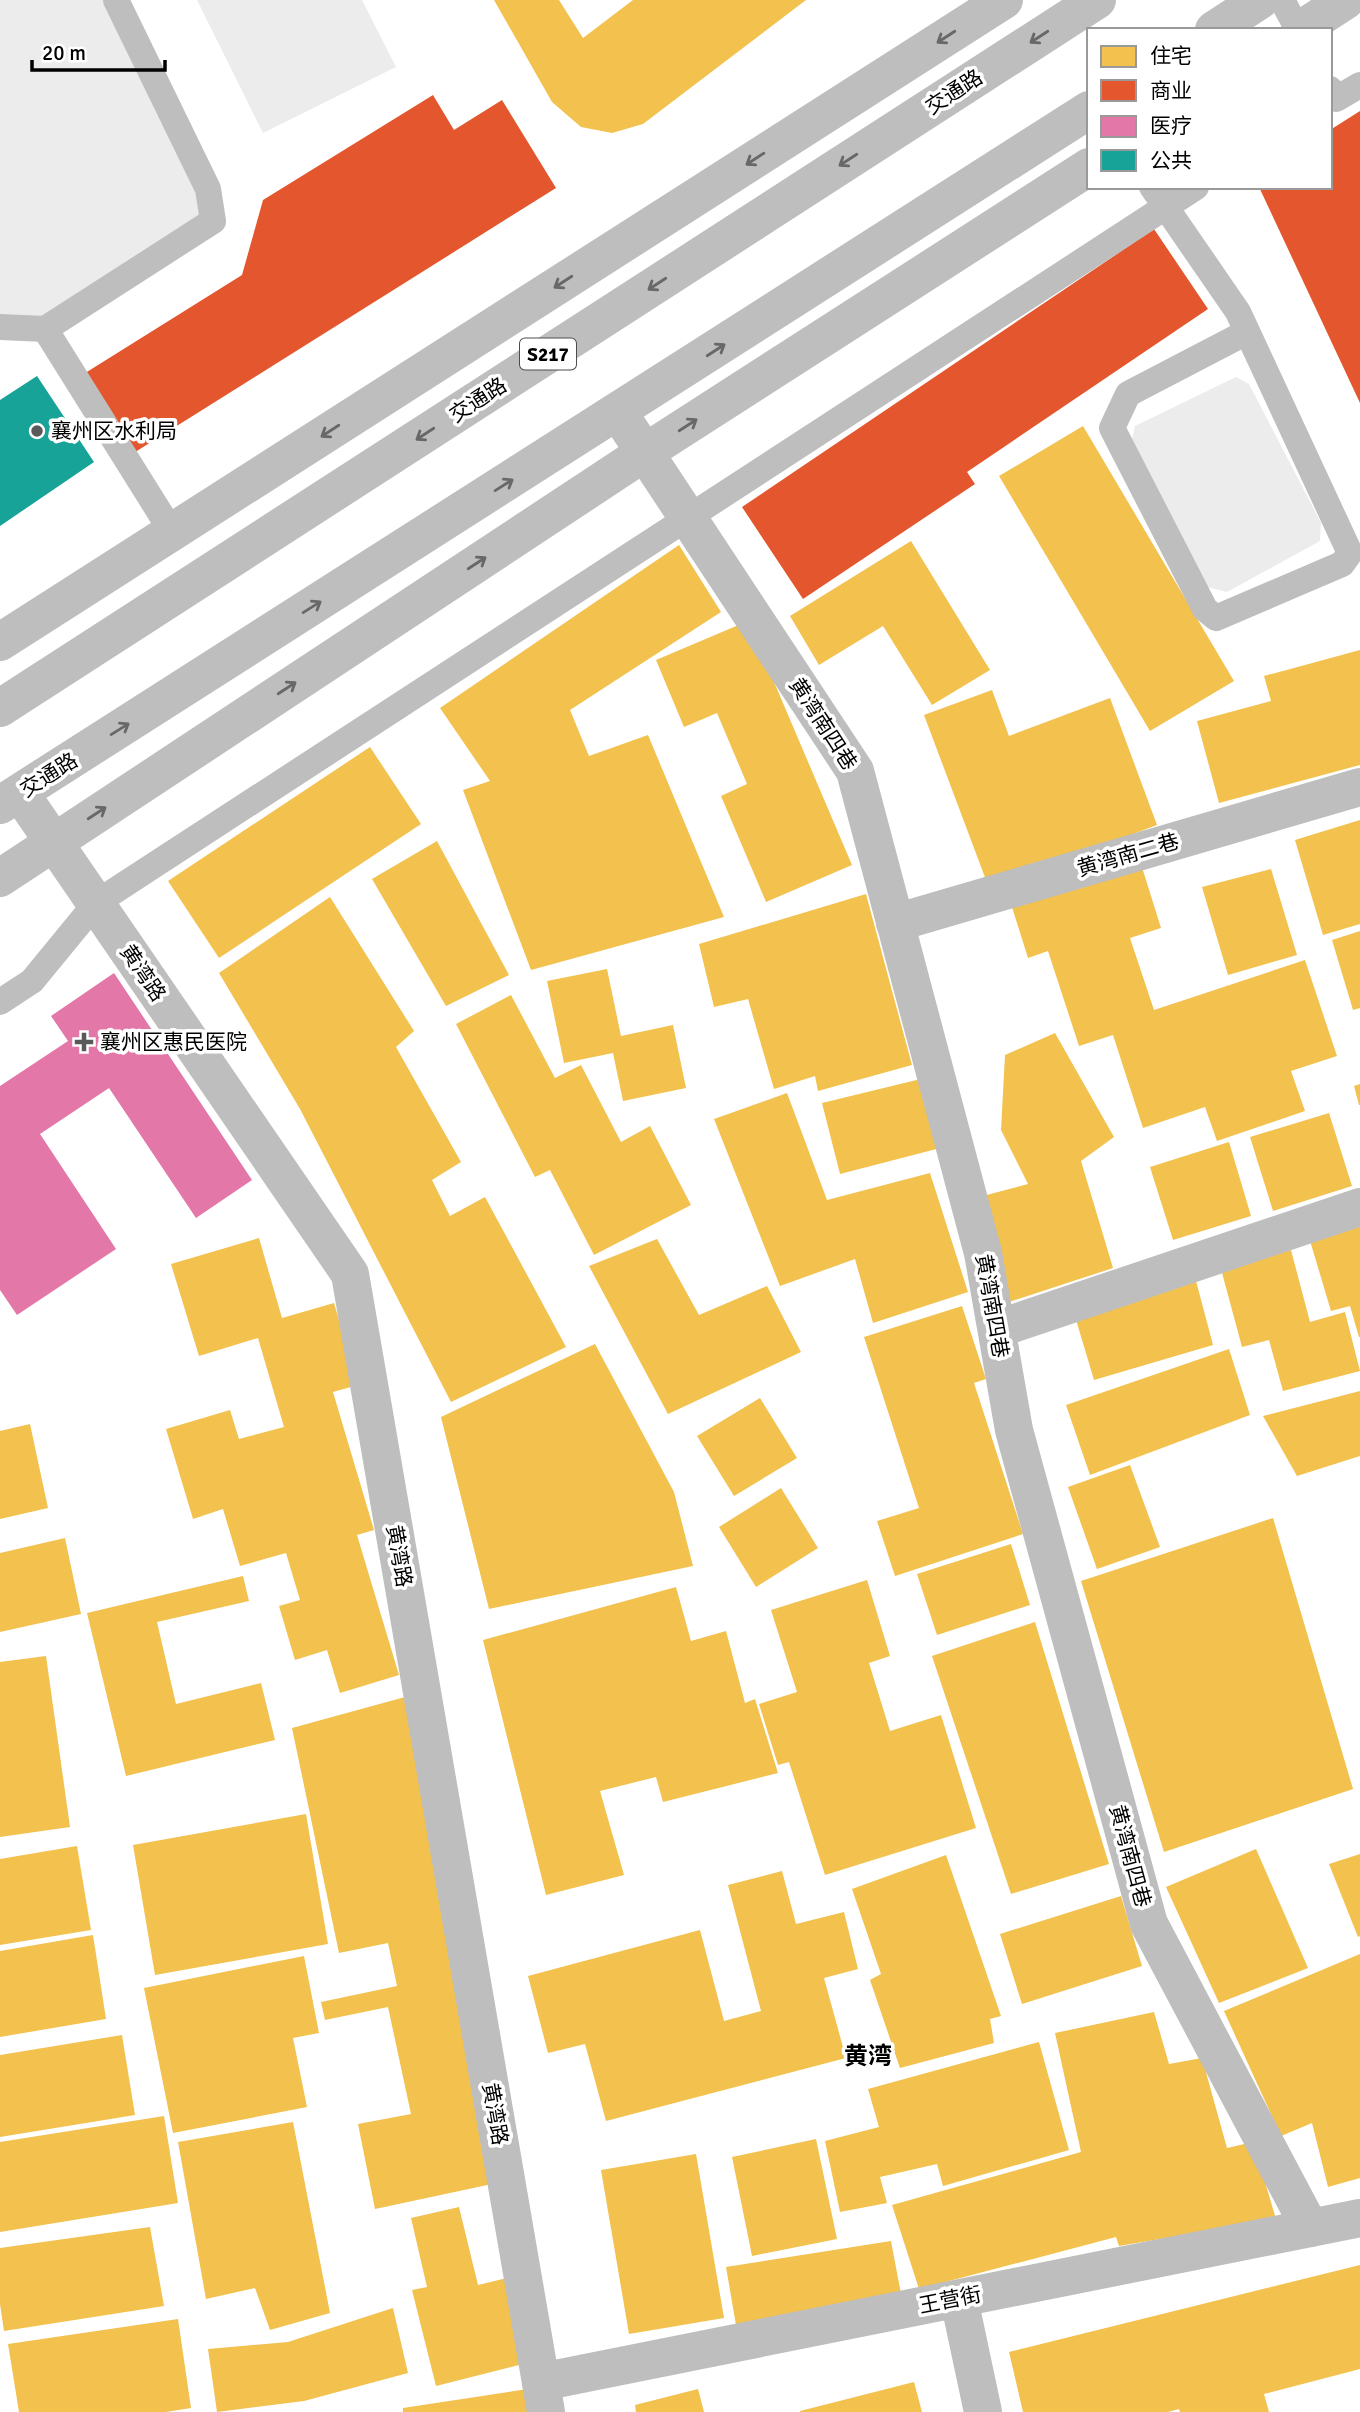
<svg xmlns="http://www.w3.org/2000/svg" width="1360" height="2412" font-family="Signika,'Noto Sans SC',sans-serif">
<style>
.green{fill:#ececec}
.homes{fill:#f2c14e}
.shops{fill:#e4572e}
.health{fill:#e377a8}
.public{fill:#17a398}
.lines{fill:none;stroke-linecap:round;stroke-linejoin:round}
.service{stroke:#bebebe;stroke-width:26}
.minor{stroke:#bebebe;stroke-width:38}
.tertiary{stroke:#bebebe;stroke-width:38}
.primary{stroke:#bebebe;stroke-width:38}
.oneway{stroke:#686868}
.poi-dot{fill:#595959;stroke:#fff;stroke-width:2.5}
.labels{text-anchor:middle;stroke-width:7;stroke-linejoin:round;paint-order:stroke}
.shield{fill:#fff;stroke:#4c4c4c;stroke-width:2}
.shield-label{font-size:19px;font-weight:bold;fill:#000}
.street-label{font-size:21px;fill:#000;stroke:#fff}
.poi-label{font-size:21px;fill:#000;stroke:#fff;text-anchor:start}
.quarter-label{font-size:24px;font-weight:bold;fill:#000;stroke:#fff}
</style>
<rect width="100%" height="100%" fill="#fff"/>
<g class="green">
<polygon points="0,0 116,0 213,221 45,329 0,327"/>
<polygon points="197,0 362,0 396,67 263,133"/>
<polygon points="1236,377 1249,384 1321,523 1320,541 1227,592 1207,587 1130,448 1135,426"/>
</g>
<g class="homes">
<polygon points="494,0 559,0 583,38 633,0 806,0 643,124 612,133 581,127 552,102"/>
<polygon points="1083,426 1234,681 1150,731 999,476"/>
<polygon points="911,541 990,670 932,705 883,626 819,665 790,616"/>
<polygon points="679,545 721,612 570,710 589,756 648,735 724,917 531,970 463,790 490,781 440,708"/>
<polygon points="748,621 852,865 766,902 721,796 747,784 717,713 684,727 656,660"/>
<polygon points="1360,650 1360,765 1219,803 1197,721 1271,701 1264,676"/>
<polygon points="992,690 1009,736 1110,698 1157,825 989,888 924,715"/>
<polygon points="370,747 421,824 219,958 168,881"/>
<polygon points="1360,820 1360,924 1323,935 1295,840"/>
<polygon points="437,841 509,975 446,1006 372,879"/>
<polygon points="1141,864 1161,928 1130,938 1154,1010 1305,960 1337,1056 1291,1071 1305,1111 1217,1141 1205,1107 1143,1128 1113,1035 1079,1046 1048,951 1028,958 1012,907"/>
<polygon points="1271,869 1297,955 1228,975 1202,887"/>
<polygon points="866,894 912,1065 818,1091 815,1076 774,1089 748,999 714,1007 699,944"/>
<polygon points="330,897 414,1031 396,1047 461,1162 432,1180 450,1216 485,1197 566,1347 451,1402 300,1109 219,973"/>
<polygon points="1360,931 1360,1008 1353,1010 1332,940"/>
<polygon points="607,969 621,1036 673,1025 686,1088 623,1101 613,1053 564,1063 547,981"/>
<polygon points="511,995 555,1078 581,1065 621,1142 650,1126 691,1205 594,1255 550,1170 535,1177 456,1024"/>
<polygon points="1055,1033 1114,1137 1081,1161 1113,1268 1009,1302 979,1197 1028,1184 1001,1130 1005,1055"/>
<polygon points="929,1077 948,1146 840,1174 822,1103"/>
<polygon points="1360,1084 1360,1105 1359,1105 1354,1086"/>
<polygon points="787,1093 827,1200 930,1173 968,1292 873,1323 855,1259 780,1286 714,1119"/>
<polygon points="1329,1113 1352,1186 1273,1211 1250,1137"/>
<polygon points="1229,1142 1251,1216 1173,1240 1150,1167"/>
<polygon points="1360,1218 1360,1337 1359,1337 1350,1306 1331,1311 1308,1234"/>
<polygon points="259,1238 282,1318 334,1303 358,1385 333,1392 374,1530 357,1535 399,1675 340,1693 327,1650 295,1660 279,1606 300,1600 286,1553 240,1566 223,1509 193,1519 166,1429 230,1410 239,1439 284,1427 258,1338 199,1356 171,1264"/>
<polygon points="657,1239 699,1315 767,1286 801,1352 668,1414 589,1266"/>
<polygon points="1291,1250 1310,1322 1345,1312 1360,1371 1283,1391 1269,1340 1242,1347 1221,1269"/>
<polygon points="1196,1281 1213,1345 1094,1380 1074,1313"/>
<polygon points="962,1306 986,1379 974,1383 1023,1534 895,1576 877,1521 919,1508 864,1337"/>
<polygon points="595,1344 674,1492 693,1566 489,1609 441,1417"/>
<polygon points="1229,1349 1250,1415 1090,1475 1066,1405"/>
<polygon points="1360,1391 1360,1456 1297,1476 1263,1416"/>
<polygon points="760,1398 797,1458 734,1496 697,1436"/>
<polygon points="30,1424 48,1508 0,1519 0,1431"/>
<polygon points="1130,1465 1160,1547 1097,1569 1068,1487"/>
<polygon points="781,1488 818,1548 756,1587 719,1527"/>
<polygon points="1273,1518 1353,1789 1164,1852 1081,1581"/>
<polygon points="65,1538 81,1614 0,1632 0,1553"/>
<polygon points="1011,1544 1030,1605 937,1635 917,1574"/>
<polygon points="243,1576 249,1601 157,1622 176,1704 261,1683 275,1740 126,1776 87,1613"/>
<polygon points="867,1580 890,1656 869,1663 890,1731 941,1715 976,1828 825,1875 789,1762 778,1765 759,1704 797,1692 771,1610"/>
<polygon points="676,1587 691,1641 726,1631 745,1703 755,1699 778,1773 663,1802 656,1777 600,1791 624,1875 546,1895 483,1640"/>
<polygon points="1035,1622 1109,1864 1011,1894 932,1656"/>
<polygon points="46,1656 70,1827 0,1837 0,1662"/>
<polygon points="405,1697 492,2184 375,2209 358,2124 411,2114 388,2007 325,2020 321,2002 397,1986 388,1943 339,1953 292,1728"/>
<polygon points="306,1814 328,1944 155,1975 133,1845"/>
<polygon points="77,1846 91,1930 0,1945 0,1859"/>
<polygon points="1256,1849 1308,1968 1219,2003 1166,1887"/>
<polygon points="1360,1854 1360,1936 1358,1937 1329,1864"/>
<polygon points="946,1855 1001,2016 990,2019 994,2043 900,2068 870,1980 881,1974 852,1889"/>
<polygon points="782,1871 796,1924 844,1912 858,1969 824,1978 846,2058 606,2121 585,2044 548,2053 528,1976 700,1930 724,2021 761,2011 728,1885"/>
<polygon points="1121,1896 1142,1966 1022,2004 1000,1934"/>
<polygon points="93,1935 106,2019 0,2037 0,1951"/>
<polygon points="1360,1954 1360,2178 1328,2187 1312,2123 1281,2136 1224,2011"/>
<polygon points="304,1956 319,2033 293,2038 307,2107 173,2133 144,1988"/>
<polygon points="1154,2012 1169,2064 1202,2058 1227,2148 1253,2142 1276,2219 1119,2246 1116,2237 919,2289 892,2205 1081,2152 1055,2033"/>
<polygon points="122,2035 135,2115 0,2137 0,2055"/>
<polygon points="1039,2042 1069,2150 943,2186 937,2164 880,2177 887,2203 840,2212 825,2141 879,2127 868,2089"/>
<polygon points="164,2116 178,2203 0,2232 0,2142"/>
<polygon points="293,2122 330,2313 270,2330 255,2288 206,2299 178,2142"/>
<polygon points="816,2139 837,2239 752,2256 732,2157"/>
<polygon points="696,2154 724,2318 629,2334 601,2170"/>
<polygon points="459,2207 478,2285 511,2277 531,2362 436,2386 412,2290 427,2287 411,2218"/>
<polygon points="150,2227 164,2306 4,2331 0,2304 0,2248"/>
<polygon points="891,2241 902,2299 737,2331 726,2267"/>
<polygon points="1360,2265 1360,2369 1264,2394 1269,2412 1180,2412 1179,2409 1168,2412 1023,2412 1009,2352"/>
<polygon points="393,2308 408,2373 304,2401 217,2412 208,2349 288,2342"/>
<polygon points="178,2319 191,2408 166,2412 19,2412 8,2344"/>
<polygon points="914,2382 922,2412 800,2412 800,2411"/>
<polygon points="534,2388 538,2412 403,2412 403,2408"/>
<polygon points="698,2389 704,2412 636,2412 635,2405"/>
</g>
<g class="shops">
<polygon points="433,95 454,130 502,100 556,188 132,454 82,375 242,275 263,200"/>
<polygon points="1360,111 1360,403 1259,187 1330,187 1330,130"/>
<polygon points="1154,229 1208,309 967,472 975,484 803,599 742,507"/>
</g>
<polygon class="health" points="114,973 252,1180 196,1218 109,1088 40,1134 116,1249 17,1315 0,1290 0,1086 68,1041 51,1016"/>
<polygon class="public" points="37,376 94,462 0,526 0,400"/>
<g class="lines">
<g class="service">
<polyline points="1282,0 1298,30"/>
<polyline points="1330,89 1336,99 1360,85"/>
<polyline points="1152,187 1238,312 1350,553 1342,564 1216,618 1205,609 1112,428 1128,394 1247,332"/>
<polyline points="0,327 45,329 213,221 208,189 116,0"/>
<polyline points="45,329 172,532"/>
<polyline points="0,1002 32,981 96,903 1196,187"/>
</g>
<g class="minor">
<polyline points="618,412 855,771 983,1253 1014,1430 1149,1924 1310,2228"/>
<polyline points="20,793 350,1274 546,2412"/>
<polyline points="895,923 1360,787"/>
<polyline points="997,1329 1360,1207"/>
<polyline points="959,2299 983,2412"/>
<polyline points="541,2382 1360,2218"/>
</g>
<g class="tertiary">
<polyline points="1300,30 1346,0"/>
<polyline points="0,642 1004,0"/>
<polyline points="0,878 644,453 1089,167"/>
</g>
<g class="primary">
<polyline points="1214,30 1260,0"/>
<polyline points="0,708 1097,0"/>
<polyline points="0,805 1089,110"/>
</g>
</g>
<defs><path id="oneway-shaft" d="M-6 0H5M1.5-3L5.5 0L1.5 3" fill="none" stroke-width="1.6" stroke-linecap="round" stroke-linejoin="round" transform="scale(1.75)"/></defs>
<g class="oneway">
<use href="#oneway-shaft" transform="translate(946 37) rotate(147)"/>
<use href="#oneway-shaft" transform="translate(1039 37) rotate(147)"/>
<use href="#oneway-shaft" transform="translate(755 159) rotate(147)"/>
<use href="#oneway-shaft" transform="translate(848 160) rotate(147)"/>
<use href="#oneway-shaft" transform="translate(563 282) rotate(147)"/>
<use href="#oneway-shaft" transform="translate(657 284) rotate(147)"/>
<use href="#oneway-shaft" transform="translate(716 350) rotate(-33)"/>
<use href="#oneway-shaft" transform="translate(688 425) rotate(-33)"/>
<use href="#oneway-shaft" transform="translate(330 431) rotate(147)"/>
<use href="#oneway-shaft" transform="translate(425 434) rotate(147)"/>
<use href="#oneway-shaft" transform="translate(504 485) rotate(-32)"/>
<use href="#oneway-shaft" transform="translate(477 563) rotate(-33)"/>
<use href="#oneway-shaft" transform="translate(312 607) rotate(-32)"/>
<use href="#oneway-shaft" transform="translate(287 688) rotate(-33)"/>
<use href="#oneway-shaft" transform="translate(120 729) rotate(-32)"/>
<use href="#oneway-shaft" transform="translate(97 813) rotate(-33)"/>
</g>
<g class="poi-dot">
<circle cx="37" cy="431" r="7"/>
<path d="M80.5 1031.5h7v7h7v7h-7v7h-7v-7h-7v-7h7z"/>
</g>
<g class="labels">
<rect class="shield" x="520" y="338.5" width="56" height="31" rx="5"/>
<g class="shield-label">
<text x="548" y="361">S217</text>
</g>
<g class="street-label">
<text transform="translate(954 92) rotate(-33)" y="7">交通路</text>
<text transform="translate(478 400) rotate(-33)" y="7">交通路</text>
<text transform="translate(823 724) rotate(57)" y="7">黄湾南四巷</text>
<text transform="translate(49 775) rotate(-32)" y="7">交通路</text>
<text transform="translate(1128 855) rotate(-16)" y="7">黄湾南二巷</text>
<text transform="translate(143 973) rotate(56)" y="7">黄湾路</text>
<text transform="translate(992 1306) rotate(80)" y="7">黄湾南四巷</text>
<text transform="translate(399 1556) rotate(80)" y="7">黄湾路</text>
<text transform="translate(1130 1856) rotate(75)" y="7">黄湾南四巷</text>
<text transform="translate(495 2114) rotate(80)" y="7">黄湾路</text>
<text transform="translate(950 2300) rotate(-11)" y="7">王营街</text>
</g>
<g class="poi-label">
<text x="51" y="438">襄州区水利局</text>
<text x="100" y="1049">襄州区惠民医院</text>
</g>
<g class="quarter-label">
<text x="868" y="2064">黄湾</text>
</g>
</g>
<rect x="1087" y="28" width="245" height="161" fill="#ffffff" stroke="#999999" stroke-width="2"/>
<rect x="1101" y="46" width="35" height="21" fill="#f2c14e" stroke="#999999" stroke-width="2"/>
<text x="1150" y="63" font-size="21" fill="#000000">住宅</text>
<rect x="1101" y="80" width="35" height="21" fill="#e4572e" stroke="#999999" stroke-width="2"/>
<text x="1150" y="98" font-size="21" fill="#000000">商业</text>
<rect x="1101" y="116" width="35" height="21" fill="#e377a8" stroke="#999999" stroke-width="2"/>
<text x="1150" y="133" font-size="21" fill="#000000">医疗</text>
<rect x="1101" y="150" width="35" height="21" fill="#17a398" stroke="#999999" stroke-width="2"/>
<text x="1150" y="168" font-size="21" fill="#000000">公共</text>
<path d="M32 60v10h133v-10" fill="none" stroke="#000000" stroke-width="3.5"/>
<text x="42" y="60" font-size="21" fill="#000000" stroke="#ffffff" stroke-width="5" paint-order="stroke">20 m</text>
</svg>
